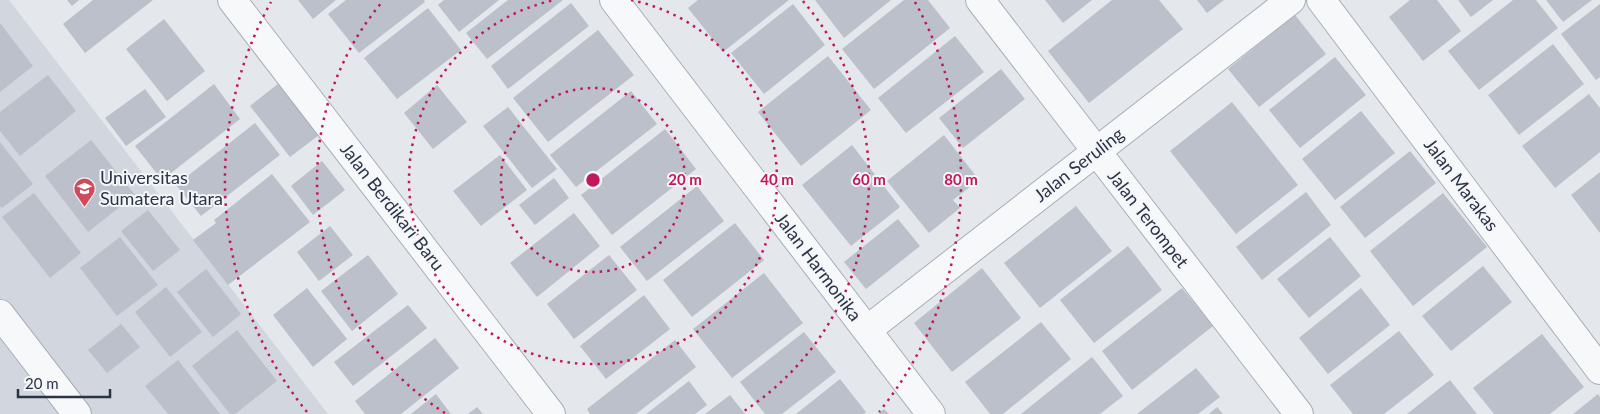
<svg xmlns="http://www.w3.org/2000/svg" width="1600" height="414" font-family="Lato,sans-serif">
<style>
.built{fill:#d2d6de}
.building{fill:#bbc0ca}
.lines{fill:none;stroke-linecap:round;stroke-linejoin:round}
.minor-casing{stroke:#a9aeb7;stroke-width:30}
.minor{stroke:#f7f8fa;stroke-width:28}
.ring{fill:none;stroke:#c2185b;stroke-width:2.5;stroke-dasharray:2.5 5}
.labels{text-anchor:middle;stroke-width:4;stroke-linejoin:round;paint-order:stroke}
.street-label{font-size:18px;fill:#2b3445;stroke:#f4f6f9}
.poi-label{font-size:18px;fill:#2b3445;stroke:#f4f6f9;text-anchor:start}
.centre{fill:#c2185b;stroke:#f4f6f9;stroke-width:2.5}
.ring-label{font-size:15px;text-anchor:middle;font-weight:bold;fill:#c2185b;stroke:#f4f6f9;stroke-width:4;stroke-linejoin:round;paint-order:stroke}
</style>
<rect width="100%" height="100%" fill="#e4e7ec"/>
<polygon class="built" points="0,0 9,0 328,414 0,414"/>
<g class="building">
<polygon points="67,0 79,0 72,6"/>
<polygon points="93,0 153,0 85,53 63,24"/>
<polygon points="298,0 336,0 313,19"/>
<polygon points="346,0 424,0 425,2 359,53 328,14"/>
<polygon points="444,0 499,0 459,32 438,5"/>
<polygon points="508,0 563,0 487,59 466,33"/>
<polygon points="698,0 789,0 723,52 688,8"/>
<polygon points="815,0 891,0 844,38"/>
<polygon points="904,0 928,0 950,28 874,89 842,49"/>
<polygon points="1045,0 1092,0 1063,23"/>
<polygon points="1112,0 1159,0 1183,29 1089,103 1048,51"/>
<polygon points="1197,0 1224,0 1207,13"/>
<polygon points="1410,0 1437,0 1461,31 1423,61 1389,17"/>
<polygon points="1458,0 1493,0 1471,17"/>
<polygon points="1513,0 1536,0 1558,28 1479,90 1448,51"/>
<polygon points="1546,0 1592,0 1563,22"/>
<polygon points="571,3 589,26 508,89 491,66"/>
<polygon points="793,4 825,45 764,94 731,53"/>
<polygon points="1600,4 1600,77 1596,80 1561,34"/>
<polygon points="428,8 461,50 397,99 364,58"/>
<polygon points="1295,15 1326,54 1259,107 1228,69"/>
<polygon points="164,19 205,71 167,101 126,49"/>
<polygon points="0,23 33,66 0,92"/>
<polygon points="598,30 634,75 548,142 513,98"/>
<polygon points="955,36 984,72 906,133 878,98"/>
<polygon points="1553,44 1584,84 1519,135 1488,95"/>
<polygon points="828,56 871,110 801,166 758,112"/>
<polygon points="1335,57 1366,95 1300,148 1269,110"/>
<polygon points="1001,69 1025,99 963,148 939,118"/>
<polygon points="48,75 76,111 20,156 0,131 0,112"/>
<polygon points="279,83 319,135 290,157 250,106"/>
<polygon points="214,84 240,119 162,180 135,146"/>
<polygon points="437,85 467,122 433,149 404,113"/>
<polygon points="145,89 166,117 126,146 105,118"/>
<polygon points="631,91 657,124 576,187 550,155"/>
<polygon points="1589,94 1600,108 1600,152 1555,188 1522,146"/>
<polygon points="1232,102 1298,185 1236,234 1170,151"/>
<polygon points="508,107 557,169 532,188 483,126"/>
<polygon points="1361,111 1395,153 1335,200 1302,159"/>
<polygon points="255,123 280,155 201,216 176,185"/>
<polygon points="665,129 696,169 612,235 581,195"/>
<polygon points="944,135 979,180 953,200 960,208 929,233 887,181"/>
<polygon points="91,140 135,195 88,232 45,176"/>
<polygon points="0,142 33,184 2,208 0,206"/>
<polygon points="852,145 900,207 851,246 802,185"/>
<polygon points="1410,151 1436,183 1365,238 1340,207"/>
<polygon points="500,155 527,190 481,226 453,191"/>
<polygon points="322,161 345,190 313,215 291,186"/>
<polygon points="1600,172 1600,233 1571,195"/>
<polygon points="272,174 310,222 228,285 193,240 216,223 214,220"/>
<polygon points="554,178 569,198 535,225 519,205"/>
<polygon points="697,186 724,221 647,281 620,247"/>
<polygon points="1306,192 1331,225 1262,280 1236,247"/>
<polygon points="34,193 81,253 50,278 2,217"/>
<polygon points="1443,193 1487,247 1413,306 1370,251"/>
<polygon points="1076,206 1112,251 1040,308 1004,263"/>
<polygon points="148,210 180,250 153,271 121,231"/>
<polygon points="574,213 600,246 537,297 510,263"/>
<polygon points="898,219 920,246 866,289 844,262"/>
<polygon points="735,223 764,260 692,317 663,280"/>
<polygon points="330,226 353,255 319,281 297,252"/>
<polygon points="120,237 158,285 117,316 80,268"/>
<polygon points="1330,237 1361,276 1309,318 1277,279"/>
<polygon points="1128,246 1162,290 1094,343 1060,300"/>
<polygon points="368,255 398,294 352,331 321,291"/>
<polygon points="609,255 637,290 574,339 547,304"/>
<polygon points="1483,266 1512,302 1451,351 1422,316"/>
<polygon points="982,268 1021,318 952,372 914,323"/>
<polygon points="206,269 241,314 213,337 177,292"/>
<polygon points="764,273 803,323 732,378 693,329"/>
<polygon points="166,287 202,332 170,357 135,312"/>
<polygon points="307,288 347,339 313,367 273,315"/>
<polygon points="1182,288 1213,326 1132,390 1102,351"/>
<polygon points="1361,288 1390,325 1328,374 1299,338"/>
<polygon points="644,295 670,329 606,379 580,346"/>
<polygon points="408,305 427,328 353,386 334,362"/>
<polygon points="1041,322 1071,359 1003,414 990,414 965,382"/>
<polygon points="121,324 140,347 107,373 88,350"/>
<polygon points="237,330 277,381 235,414 230,414 192,366"/>
<polygon points="1399,331 1434,375 1384,414 1353,414 1330,385"/>
<polygon points="804,332 836,372 782,414 765,414 740,382"/>
<polygon points="1542,334 1584,387 1550,414 1494,414 1473,388"/>
<polygon points="435,338 459,368 401,414 365,414 355,401"/>
<polygon points="675,340 696,367 636,414 590,414 587,409"/>
<polygon points="1092,357 1123,396 1100,414 1021,414"/>
<polygon points="178,360 220,414 168,414 145,386"/>
<polygon points="1196,368 1220,397 1198,414 1137,414"/>
<polygon points="840,379 866,412 864,414 796,414"/>
<polygon points="1450,380 1477,414 1407,414"/>
<polygon points="689,381 707,405 695,414 646,414"/>
<polygon points="436,394 451,414 411,414"/>
<polygon points="1598,394 1600,397 1600,414 1573,414"/>
<polygon points="730,395 745,414 705,414"/>
<polygon points="477,407 483,414 468,414"/>
<polygon points="1217,407 1223,414 1209,414"/>
<polygon points="884,409 889,414 878,414"/>
</g>
<g class="lines">
<defs>
<g id="minor">
<polyline points="232,0 551,414"/>
<polyline points="614,0 931,414"/>
<polyline points="980,0 1299,414"/>
<polyline points="1321,0 1600,370"/>
<polyline points="0,314 77,414"/>
<polyline points="867,330 1291,0"/>
</g>
</defs>
<use href="#minor" class="minor-casing"/>
<use href="#minor" class="minor"/>
</g>
<g class="ring">
<circle cx="593" cy="180" r="92"/>
<path d="M631 0A184 184 0 1 1 555 0"/>
<path d="M445 413A276 276 0 0 1 383 1M803 1A276 276 0 0 1 741 413"/>
<path d="M307 412A368 368 0 0 1 271 2M915 2A368 368 0 0 1 879 412"/>
</g>
<defs>
<symbol id="university-pin" viewBox="-11 -11 22 30"><path d="M0 17L-7.5 6A9.5 9.5 0 1 1 7.5 6Z" fill="#d1495b" stroke="#f4f6f9"/><path d="M0-5L7-2L0 1L-7-2ZM-4 1L0 2.5L4 1V4Q0 6-4 4Z" fill="#fff"/></symbol>
</defs>
<g fill-rule="evenodd">
<use href="#university-pin" x="72" y="176" width="25" height="34"/>
</g>
<g class="labels">
<g class="street-label">
<text transform="translate(1079 165) rotate(-38)" y="6">Jalan Seruling</text>
<text transform="translate(1461 185) rotate(53)" y="6">Jalan Marakas</text>
<text transform="translate(392 207) rotate(52)" y="6">Jalan Berdikari Baru</text>
<text transform="translate(1148 219) rotate(52)" y="6">Jalan Terompet</text>
<text transform="translate(818 267) rotate(53)" y="6">Jalan Harmonika</text>
</g>
<g class="poi-label">
<text x="100" y="184">Universitas<tspan x="100" dy="21">Sumatera Utara</tspan></text>
</g>
</g>
<circle cx="593" cy="180" r="8" class="centre"/>
<g class="ring-label">
<text x="685" y="185">20 m</text>
<text x="777" y="185">40 m</text>
<text x="869" y="185">60 m</text>
<text x="961" y="185">80 m</text>
</g>
<path d="M18 389v8h92v-8" fill="none" stroke="#2b3445" stroke-width="2.5"/>
<text x="25" y="389" font-size="15" fill="#2b3445" stroke="#f4f6f9" stroke-width="4" paint-order="stroke">20 m</text>
</svg>
